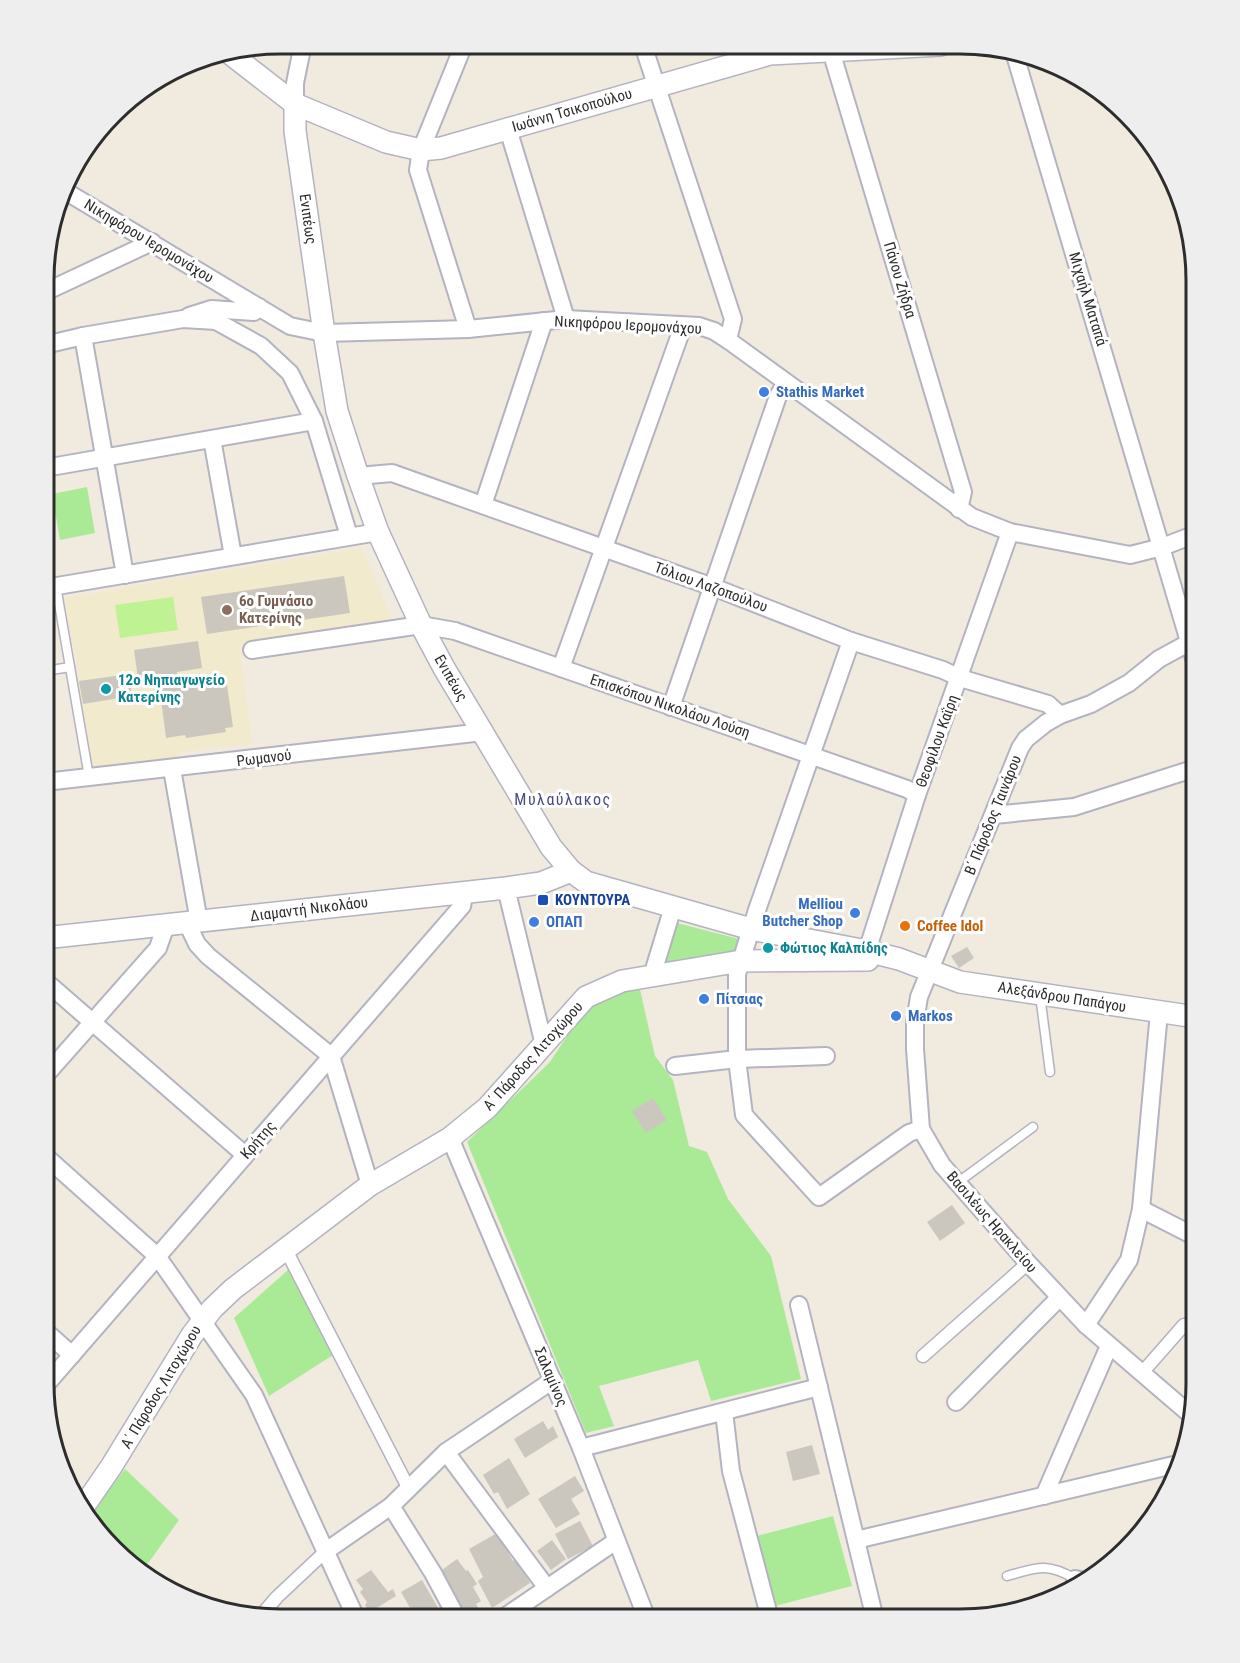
<svg xmlns="http://www.w3.org/2000/svg" width="1240" height="1663" font-family="'Roboto Condensed',sans-serif">
<style>
.education{fill:#f2eacd}
.green{fill:#aaea97}
.pitch{fill:#bff292}
.building{fill:#cbc7be}
.lines{fill:none;stroke-linecap:round;stroke-linejoin:round}
.service-casing{stroke:#b3b3c2;stroke-width:11}
.pedestrian-casing{stroke:#b3b3c2;stroke-width:15}
.minor-casing{stroke:#b3b3c2;stroke-width:20}
.tertiary-casing{stroke:#b3b3c2;stroke-width:24}
.service{stroke:#fff;stroke-width:8}
.pedestrian{stroke:#fff;stroke-width:12}
.minor{stroke:#fff;stroke-width:16}
.tertiary{stroke:#fff;stroke-width:21}
.shop-dot{fill:#3f7fe0;stroke:#fff;stroke-width:2}
.education-dot{fill:#8d6e63;stroke:#fff;stroke-width:2}
.culture-dot{fill:#0f9aa8;stroke:#fff;stroke-width:2}
.transit-dot{fill:#1a4fb4;stroke:#fff;stroke-width:2}
.food-dot{fill:#e8710a;stroke:#fff;stroke-width:2}
.labels{text-anchor:middle;stroke-width:6;stroke-linejoin:round;paint-order:stroke}
.street-label{font-size:15px;fill:#2d2d2d;stroke:#fff}
.shop-label{font-size:15px;font-weight:bold;fill:#366cbe;stroke:#fff;text-anchor:start}
.education-label{font-size:15px;font-weight:bold;fill:#785e54;stroke:#fff;text-anchor:start}
.culture-label{font-size:15px;font-weight:bold;fill:#0d838f;stroke:#fff;text-anchor:start}
.transit-label{font-size:15px;font-weight:bold;fill:#164399;stroke:#fff;text-anchor:start}
.food-label{font-size:15px;font-weight:bold;fill:#c56008;stroke:#fff;text-anchor:start}
.neighbourhood-label{font-size:16px;letter-spacing:1.5px;fill:#494c83;stroke:#fff}
.rim{fill:none;stroke:#2d2d2d;stroke-width:3}
</style>
<rect width="100%" height="100%" fill="#f0eadf"/>
<polygon class="education" points="362,548 393,622 240,646 252,744 179,752 180,762 91,771 75,679 79,678 64,598"/>
<g class="green">
<polygon points="87,487 95,533 60,540 52,494"/>
<polygon points="673,922 739,939 733,957 658,969"/>
<polygon points="639,985 655,1056 673,1080 689,1146 707,1152 728,1199 771,1256 801,1379 711,1401 698,1360 599,1386 614,1426 586,1433 467,1142 550,1062 583,1012 598,998"/>
<polygon points="289,1269 333,1355 269,1396 234,1318"/>
<polygon points="125,1469 179,1520 144,1569 95,1529 88,1518"/>
<polygon points="833,1516 852,1586 771,1607 753,1537"/>
</g>
<polygon class="pitch" points="173,597 178,630 120,638 115,605"/>
<g class="building">
<polygon points="344,576 350,613 207,634 201,597"/>
<polygon points="198,641 202,668 177,672 178,681 218,676 219,679 226,678 233,727 225,728 226,732 186,738 185,735 166,738 158,676 138,679 134,650"/>
<polygon points="129,674 132,696 83,704 79,681"/>
<polygon points="967,947 974,958 959,968 951,956"/>
<polygon points="653,1098 667,1120 646,1133 632,1111"/>
<polygon points="952,1205 965,1223 940,1241 927,1222"/>
<polygon points="543,1421 548,1430 553,1426 558,1437 525,1458 514,1439"/>
<polygon points="812,1445 820,1474 793,1481 786,1452"/>
<polygon points="509,1458 530,1494 507,1509 498,1492 494,1494 483,1475"/>
<polygon points="575,1476 584,1491 571,1499 580,1514 556,1528 538,1499"/>
<polygon points="580,1521 593,1546 568,1559 555,1534"/>
<polygon points="497,1533 513,1561 515,1558 530,1583 492,1608 478,1581 483,1577 469,1549"/>
<polygon points="552,1540 566,1559 551,1570 537,1551"/>
<polygon points="457,1559 466,1571 468,1570 477,1584 473,1587 481,1601 476,1604 481,1612 473,1618 467,1618 438,1573"/>
<polygon points="371,1570 388,1592 393,1589 396,1596 370,1612 365,1605 367,1602 360,1592 363,1589 356,1580"/>
<polygon points="422,1580 441,1613 446,1610 451,1618 416,1618 401,1592"/>
</g>
<g class="lines">
<defs>
<g id="service">
<polyline points="56,586 89,777"/>
<polyline points="45,671 70,667"/>
<polyline points="1040,995 1050,1072"/>
<polyline points="957,1183 1033,1127"/>
<path d="M 1007,1576 C 1036,1568 1047,1562 1075,1579"/>
<polyline points="959,1619 965,1618"/>
</g>
<g id="pedestrian">
<polyline points="286,1250 409,1489"/>
<polyline points="923,1356 1028,1263"/>
<polyline points="1141,1374 1184,1325"/>
<polyline points="259,1618 277,1597 326,1551"/>
</g>
<g id="minor">
<polyline points="464,44 421,150 418,170 468,329"/>
<polyline points="643,45 733,319 728,340"/>
<polyline points="831,51 963,492 959,509"/>
<polyline points="1014,52 1196,665"/>
<polyline points="295,104 295,83 303,44"/>
<polyline points="508,129 566,319"/>
<polyline points="65,191 290,326 324,333 468,329 566,319 699,326 714,331 728,340 972,517 1010,532 1130,555 1162,547 1196,534"/>
<polyline points="45,292 152,242"/>
<polyline points="189,316 211,309 254,312 259,307"/>
<polyline points="83,336 125,575"/>
<polyline points="45,345 83,336 183,319 216,321 261,346 290,373 314,421 349,536"/>
<polyline points="212,439 233,556"/>
<polyline points="45,468 314,421"/>
<polyline points="358,476 392,473 713,587 851,641 943,670 960,678 1048,704 1060,715"/>
<polyline points="483,505 544,321"/>
<polyline points="45,588 378,532"/>
<polyline points="851,641 757,910 737,974 737,1059 744,1115 819,1197 909,1133 921,1129"/>
<polyline points="1190,642 1159,659 1129,683 1091,704 1060,715 1046,723 1026,739 1020,748 919,997 915,1022 915,1049 921,1129 942,1165 1028,1263 1086,1325 1192,1416"/>
<polyline points="252,650 421,625 455,631 907,789 917,795"/>
<polyline points="561,668 683,326"/>
<polyline points="671,707 778,396 786,383"/>
<polyline points="172,769 199,922"/>
<polyline points="45,782 483,732"/>
<polyline points="994,815 1074,807 1196,768"/>
<polyline points="506,888 544,1045"/>
<polyline points="187,923 197,944 208,956 331,1056 370,1185"/>
<polyline points="867,951 917,795 1010,532"/>
<polyline points="652,976 673,907"/>
<polyline points="44,980 245,1155"/>
<polyline points="675,1066 737,1059 826,1056"/>
<polyline points="44,1077 158,948 166,925"/>
<polyline points="450,1138 581,1448 647,1619"/>
<polyline points="44,1155 157,1256 254,1395 356,1618"/>
<polyline points="1141,1209 1196,1237"/>
<polyline points="799,1305 875,1619"/>
<polyline points="1086,1325 1129,1260 1141,1209 1159,1012"/>
<polyline points="44,1330 72,1355"/>
<polyline points="44,1387 462,906 465,891"/>
<polyline points="956,1402 1059,1298"/>
<polyline points="724,1412 731,1471 770,1619"/>
<polyline points="581,1448 819,1387"/>
<polyline points="446,1452 547,1588"/>
<polyline points="1044,1496 1109,1346"/>
<polyline points="391,1506 433,1573 457,1618"/>
<polyline points="856,1540 1182,1463"/>
<polyline points="326,1551 391,1506 446,1452 553,1380"/>
<polyline points="1077,1587 1075,1579 1085,1581"/>
<polyline points="503,1618 616,1541"/>
</g>
<g id="tertiary">
<polyline points="228,52 295,104 386,142 421,150 441,148 770,54 941,45"/>
<polyline points="295,104 295,131 324,333 337,411 358,476 378,532 421,625 444,668 551,847 571,871 586,882 751,929 867,951 899,959 960,982 1196,1017"/>
<polyline points="44,938 506,888 541,883 571,871"/>
<polyline points="82,1509 111,1467 192,1335 212,1309 233,1289 370,1185 450,1138 487,1108 586,997 622,981 741,961 868,960"/>
</g>
</defs>
<use href="#service" class="service-casing"/>
<use href="#pedestrian" class="pedestrian-casing"/>
<use href="#minor" class="minor-casing"/>
<use href="#tertiary" class="tertiary-casing"/>
<use href="#service" class="service"/>
<use href="#pedestrian" class="pedestrian"/>
<use href="#minor" class="minor"/>
<use href="#tertiary" class="tertiary"/>
</g>
<g class="shop-dot">
<circle cx="764" cy="392" r="6"/>
<circle cx="855" cy="913" r="6"/>
<circle cx="534" cy="922" r="6"/>
<circle cx="704" cy="999" r="6"/>
<circle cx="896" cy="1016" r="6"/>
</g>
<circle class="education-dot" cx="227" cy="610" r="6"/>
<g class="culture-dot">
<circle cx="106" cy="689" r="6"/>
<circle cx="768" cy="948" r="6"/>
</g>
<rect class="transit-dot" x="537" y="894" width="12" height="12" rx="3"/>
<circle class="food-dot" cx="905" cy="926" r="6"/>
<g class="labels">
<g class="street-label">
<text transform="translate(572 110) rotate(-16)" y="5">Ιωάννη Τσικοπούλου</text>
<text transform="translate(308 219) rotate(82)" y="5">Ενιπέως</text>
<text transform="translate(149 241) rotate(31)" y="5">Νικηφόρου Ιερομονάχου</text>
<text transform="translate(900 280) rotate(73)" y="5">Πάνου Ζήδρα</text>
<text transform="translate(1088 299) rotate(73)" y="5">Μιχαήλ Ματαπά</text>
<text transform="translate(628 325) rotate(3)" y="5">Νικηφόρου Ιερομονάχου</text>
<text transform="translate(711 587) rotate(20)" y="5">Τόλιου Λαζοπούλου</text>
<text transform="translate(451 678) rotate(60)" y="5">Ενιπέως</text>
<text transform="translate(670 706) rotate(19)" y="5">Επισκόπου Νικολάου Λούση</text>
<text transform="translate(937 741) rotate(-70)" y="5">Θεοφίλου Καΐρη</text>
<text transform="translate(264 758) rotate(-7)" y="5">Ρωμανού</text>
<text transform="translate(993 815) rotate(-68)" y="5">Β΄ Πάροδος Ταινάρου</text>
<text transform="translate(309 909) rotate(-7)" y="5">Διαμαντή Νικολάου</text>
<text transform="translate(1062 997) rotate(9)" y="5">Αλεξάνδρου Παπάγου</text>
<text transform="translate(533 1056) rotate(-48)" y="5">Α΄ Πάροδος Λιτοχώρου</text>
<text transform="translate(258 1140) rotate(-49)" y="5">Κρήτης</text>
<text transform="translate(992 1222) rotate(49)" y="5">Βασιλέως Ηρακλείου</text>
<text transform="translate(551 1377) rotate(67)" y="5">Σαλαμίνος</text>
<text transform="translate(161 1387) rotate(-59)" y="5">Α΄ Πάροδος Λιτοχώρου</text>
</g>
<g class="shop-label">
<text x="776" y="397">Stathis Market</text>
<text x="843" y="909" text-anchor="end">Melliou<tspan x="843" dy="17">Butcher Shop</tspan></text>
<text x="546" y="927">ΟΠΑΠ</text>
<text x="716" y="1004">Πίτσιας</text>
<text x="908" y="1021">Markos</text>
</g>
<g class="education-label">
<text x="239" y="606">6ο Γυμνάσιο<tspan x="239" dy="17">Κατερίνης</tspan></text>
</g>
<g class="culture-label">
<text x="118" y="685">12ο Νηπιαγωγείο<tspan x="118" dy="17">Κατερίνης</tspan></text>
<text x="780" y="953">Φώτιος Καλπίδης</text>
</g>
<g class="transit-label">
<text x="555" y="905">ΚΟΥΝΤΟΥΡΑ</text>
</g>
<g class="food-label">
<text x="917" y="931">Coffee Idol</text>
</g>
<g class="neighbourhood-label">
<text x="563" y="805">Μυλαύλακος</text>
</g>
</g>
<path d="M0 0H1240V1663H0ZM280 54H960A226 226 0 0 1 1186 280V1383A226 226 0 0 1 960 1609H280A226 226 0 0 1 54 1383V280A226 226 0 0 1 280 54Z" fill="#eee" fill-rule="evenodd"/>
<path class="rim" d="M280 54H960A226 226 0 0 1 1186 280V1383A226 226 0 0 1 960 1609H280A226 226 0 0 1 54 1383V280A226 226 0 0 1 280 54Z"/>
</svg>
